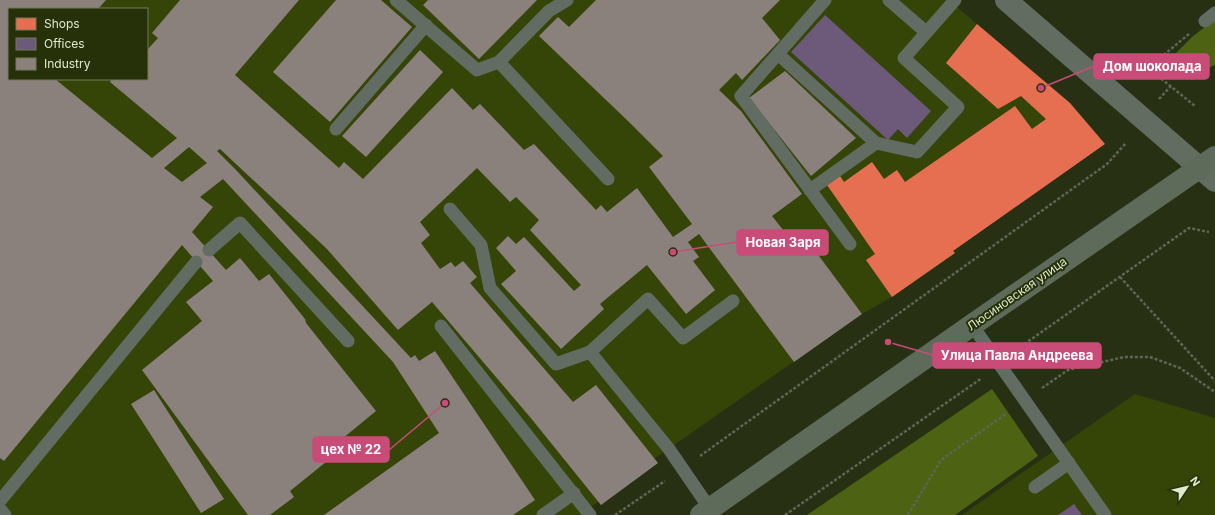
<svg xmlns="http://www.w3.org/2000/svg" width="1215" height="515" font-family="Inter,sans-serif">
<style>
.built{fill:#354508;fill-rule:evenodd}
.green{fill:#4e6213}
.shops{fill:#e76f51}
.offices{fill:#6d597a}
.industry{fill:#8a817c;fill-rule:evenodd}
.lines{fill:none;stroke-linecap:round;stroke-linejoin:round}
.path{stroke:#5e6656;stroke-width:2.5;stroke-dasharray:3 2;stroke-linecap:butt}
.lane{stroke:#626c62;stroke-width:13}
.secondary{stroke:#626c60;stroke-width:22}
.primary{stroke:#5e6b5a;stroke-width:22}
.labels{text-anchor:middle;stroke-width:4;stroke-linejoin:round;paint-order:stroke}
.street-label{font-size:12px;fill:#dfe9cd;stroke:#263109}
.leader{fill:none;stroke:#c94c78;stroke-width:1.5}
.callout-dot{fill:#c94c78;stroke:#263109;stroke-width:1.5}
.callout{fill:#c94c78;stroke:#c94c78;stroke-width:1.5}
.callout-label{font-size:13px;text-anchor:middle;font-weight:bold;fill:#fff}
</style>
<rect width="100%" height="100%" fill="#283013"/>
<g class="built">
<path d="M 0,0 L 949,0 L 1069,103 L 953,251 L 955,253 L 892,297 L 862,314 L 654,459 L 658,463 L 601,505 L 598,502 L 580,515 L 0,515 ZM 9,9 L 147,9 L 147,79 L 9,79 Z"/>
<polygon points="1135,394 1215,418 1215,515 962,515"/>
</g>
<g class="green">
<polygon points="1215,19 1215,65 1186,78 1167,72 1171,58 1192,37"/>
<polygon points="992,389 1038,456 955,515 807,515"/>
</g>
<polygon class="shops" points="977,24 1070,103 1105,144 953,251 955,253 892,297 866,260 875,254 827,185 840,176 844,182 872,162 884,179 897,170 905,182 1015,106 1032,129 1046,119 1021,96 998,109 946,63"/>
<g class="offices">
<polygon points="825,15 931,111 907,138 898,129 888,140 791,52"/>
<polygon points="1074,504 1082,515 1058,515"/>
</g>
<g class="industry">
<path d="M 0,0 L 106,0 L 98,9 L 9,9 L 9,79 L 55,79 L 152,158 L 177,138 L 110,82 L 112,79 L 147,79 L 147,49 L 148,49 L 158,38 L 152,33 L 180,0 L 299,0 L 235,75 L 339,168 L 344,162 L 363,179 L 452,88 L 473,110 L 480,104 L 524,150 L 534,144 L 596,210 L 601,205 L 607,212 L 637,188 L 673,237 L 692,224 L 649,167 L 663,156 L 628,121 L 539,36 L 558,17 L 569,27 L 596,0 L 780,0 L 762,18 L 780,40 L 742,80 L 736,73 L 719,90 L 741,111 L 802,194 L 772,216 L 791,240 L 802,233 L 862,314 L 794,362 L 699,234 L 688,242 L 699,257 L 693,261 L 715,290 L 686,314 L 647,265 L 600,304 L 604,309 L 561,349 L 501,284 L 516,271 L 496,248 L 508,236 L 516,244 L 524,237 L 574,291 L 581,285 L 530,230 L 539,220 L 516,197 L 510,202 L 477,168 L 420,222 L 430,235 L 421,243 L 440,269 L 451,262 L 455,267 L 463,261 L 477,277 L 470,283 L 573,402 L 596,385 L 658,463 L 601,505 L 530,417 L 432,302 L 398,330 L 327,249 L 220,149 L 217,151 L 236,170 L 411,358 L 415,355 L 419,361 L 435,351 L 535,500 L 513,515 L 324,515 L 439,433 L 393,362 L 223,179 L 200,197 L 213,207 L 192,232 L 226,270 L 240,258 L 259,281 L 269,274 L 305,319 L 306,323 L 376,411 L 342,439 L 347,445 L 290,491 L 294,497 L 270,515 L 248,515 L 142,370 L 202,321 L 186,302 L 213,281 L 182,245 L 4,461 L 0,458 ZM 189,147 L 207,163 L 182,182 L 164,168 Z"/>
<polygon points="336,0 381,0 412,27 330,122 273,72"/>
<polygon points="428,0 537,0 479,59 423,5"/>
<polygon points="420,50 443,72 366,157 342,136"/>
<polygon points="785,71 856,138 811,176 749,98"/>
<polygon points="154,390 224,499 201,513 131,404"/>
</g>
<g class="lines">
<g class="path">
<polyline points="1189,34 1148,68 1195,106"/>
<polyline points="1159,99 1171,86"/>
<polyline points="1120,277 1215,381"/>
<polyline points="1016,350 1189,228 1209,232"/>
<polyline points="1042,388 1068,370 1124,357 1150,357 1180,368 1215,392"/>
<polyline points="700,456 1107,164 1126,143"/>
<polyline points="615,515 665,481"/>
<polyline points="785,515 982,378"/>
<polyline points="908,515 941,460 1007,413"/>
</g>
<g class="lane">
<polyline points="396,0 477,70 499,62"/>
<polyline points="567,0 549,11 499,62 608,179"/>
<polyline points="825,0 741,96 850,244"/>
<polyline points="889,0 926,32"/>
<polyline points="1205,21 1215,13"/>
<polyline points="778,54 876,143"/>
<polyline points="336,129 426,25"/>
<polyline points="810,190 876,143 917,152 958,107 904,58 955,0"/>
<polyline points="450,209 481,245 490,288 556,364 590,352 669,449 710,509"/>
<polyline points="209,250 240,223 348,341"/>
<polyline points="972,325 1105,515"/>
<polyline points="441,326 590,515"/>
<polyline points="590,352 648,299 683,338 733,301"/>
<polyline points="1035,487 1069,463"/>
<polyline points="0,501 196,262"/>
<polyline points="0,509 5,515"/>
<polyline points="543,515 574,493"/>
</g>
<polyline class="secondary" points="1006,0 1215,181"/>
<polyline class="primary" points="701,515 972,325 1215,157"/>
</g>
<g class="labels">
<g class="street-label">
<text transform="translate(1017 294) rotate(-35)" y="4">Люсиновская улица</text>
</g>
</g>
<path class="leader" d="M1041 88L1094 66M673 252L737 242M888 342L933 355M445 403L389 450"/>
<g class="callout-dot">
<circle cx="1041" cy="88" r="4"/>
<circle cx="673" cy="252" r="4"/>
<circle cx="888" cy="342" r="4"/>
<circle cx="445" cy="403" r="4"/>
</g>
<g class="callout">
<rect x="1094" y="54" width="115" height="25" rx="4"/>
<rect x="737" y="230" width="91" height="25" rx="4"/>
<rect x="933" y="343" width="168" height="25" rx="4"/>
<rect x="313" y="437" width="76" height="25" rx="4"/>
</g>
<g class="callout-label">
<text x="1152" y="71">Дом шоколада</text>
<text x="783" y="247">Новая Заря</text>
<text x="1017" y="360">Улица Павла Андреева</text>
<text x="351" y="454">цех № 22</text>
</g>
<rect x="8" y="8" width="140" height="72" fill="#263109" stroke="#707b57"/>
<rect x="16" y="18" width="20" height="12" fill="#e76f51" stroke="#707b57"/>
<text x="44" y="28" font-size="12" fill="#dfe9cd">Shops</text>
<rect x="16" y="38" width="20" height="12" fill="#6d597a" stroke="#707b57"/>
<text x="44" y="48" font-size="12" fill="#dfe9cd">Offices</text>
<rect x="16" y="58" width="20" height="12" fill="#8a817c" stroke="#707b57"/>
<text x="44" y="68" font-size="12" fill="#dfe9cd">Industry</text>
<g transform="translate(1187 487) rotate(55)" stroke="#263109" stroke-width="3" paint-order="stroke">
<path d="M0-3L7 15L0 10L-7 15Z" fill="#dfe9cd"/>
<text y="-6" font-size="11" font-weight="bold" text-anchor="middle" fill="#dfe9cd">N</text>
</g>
</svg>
